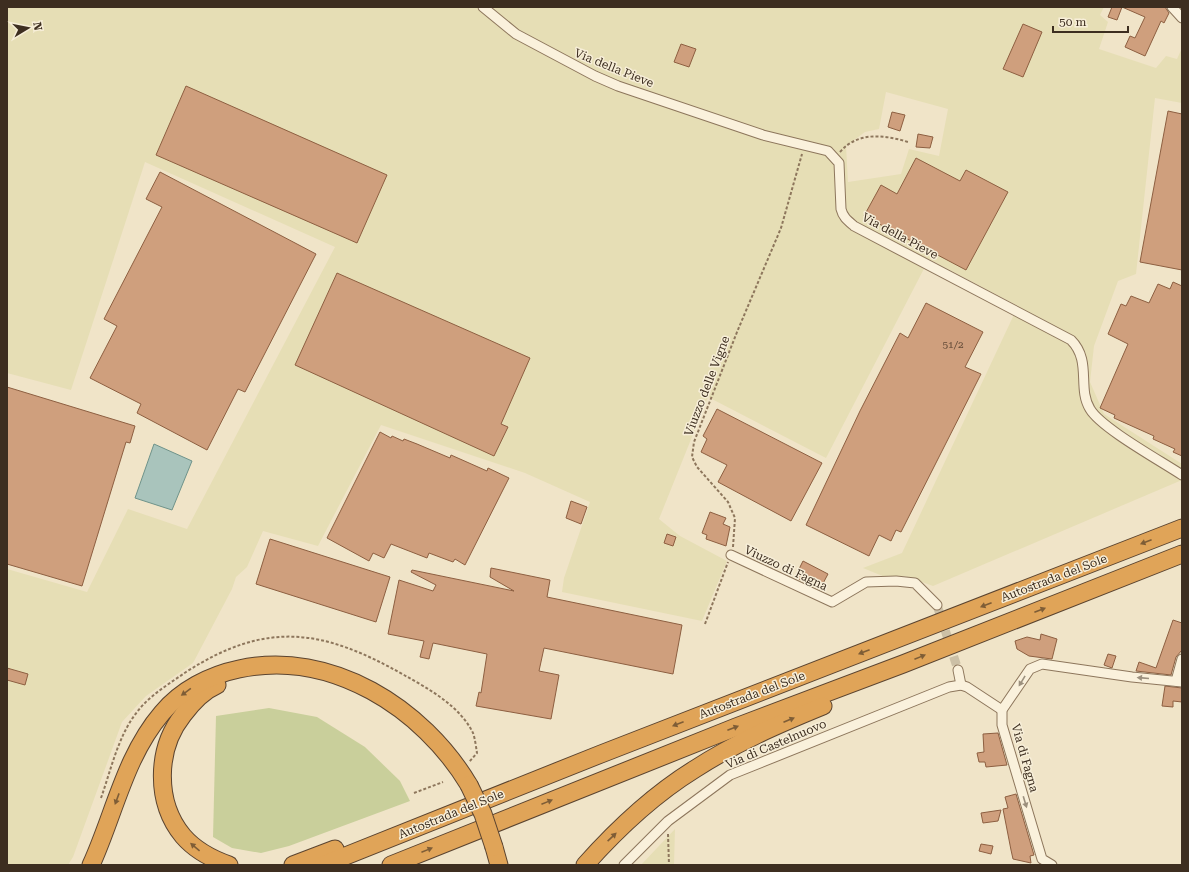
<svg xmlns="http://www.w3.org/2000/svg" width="1189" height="872" font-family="'Roboto Serif',serif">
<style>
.farmland{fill:#e6deb5;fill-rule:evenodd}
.green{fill:#c9cf9b}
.water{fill:#a9c4bc;stroke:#6f938a}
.building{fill:#cf9f7d;stroke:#8d5f41}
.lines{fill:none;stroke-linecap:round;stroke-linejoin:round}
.minor-tunnel{stroke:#ccc0a6;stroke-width:9;stroke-dasharray:9 4.5;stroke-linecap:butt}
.minor-casing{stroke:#8d765c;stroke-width:11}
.motorway-casing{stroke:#5b4430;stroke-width:19}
.path{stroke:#8d765c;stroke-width:2;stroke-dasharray:3 2;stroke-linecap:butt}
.minor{stroke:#faf1dc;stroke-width:9}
.motorway{stroke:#e0a458;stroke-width:17}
.motorway-bridge-casing{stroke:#5b4430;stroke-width:19;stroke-linecap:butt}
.motorway-bridge{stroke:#e0a458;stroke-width:17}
.oneway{fill:#7e5d36}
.oneway2{fill:#9c907e}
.labels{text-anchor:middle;stroke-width:3;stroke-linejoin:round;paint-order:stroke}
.number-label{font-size:10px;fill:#624a37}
.street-label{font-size:12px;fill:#3d2e20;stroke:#f7eed8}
</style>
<rect width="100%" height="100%" fill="#f0e4c8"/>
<g class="farmland">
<path d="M 7,7 L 1104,7 L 1100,15 L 1108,22 L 1099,49 L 1156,68 L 1166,56 L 1177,59 L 1182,48 L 1182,103 L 1155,98 L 1136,274 L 1118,281 L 1094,346 L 1090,382 L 1104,414 L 1182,464 L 1182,480 L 933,586 L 905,576 L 885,577 L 863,568 L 902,553 L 1018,306 L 929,259 L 826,458 L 708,397 L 659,519 L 680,536 L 727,561 L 702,621 L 562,592 L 564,578 L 590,502 L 525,473 L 381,425 L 318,546 L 263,531 L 247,567 L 236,577 L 232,589 L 193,663 L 146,696 L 122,722 L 73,857 L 68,865 L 7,865 L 7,569 L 87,592 L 128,509 L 187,529 L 335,247 L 145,162 L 71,390 L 7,373 ZM 886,92 L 948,109 L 939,156 L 909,149 L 901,174 L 848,182 L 846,146 L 865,132 L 879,129 Z"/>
<polygon points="675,829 674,865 641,865"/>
</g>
<polygon class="green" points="269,708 317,717 365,747 400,781 410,801 289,846 261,853 232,848 213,837 216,716"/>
<polygon class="water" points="154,444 192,461 172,510 135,498"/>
<g class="building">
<polygon points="1112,7 1165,7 1169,13 1164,23 1161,21 1145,56 1125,47 1130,36 1135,38 1145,17 1122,7 1117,20 1108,17"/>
<polygon points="1023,24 1042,32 1023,77 1003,69"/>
<polygon points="681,44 696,49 689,67 674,62"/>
<polygon points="186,86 387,175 357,243 156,155"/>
<polygon points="1168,111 1182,114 1182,270 1140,262"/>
<polygon points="892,112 905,115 900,131 888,127"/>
<polygon points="918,134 933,137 930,148 916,147"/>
<polygon points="916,158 960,181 966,170 1008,192 966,270 864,216 881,185 897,194"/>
<polygon points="160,172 316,254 245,392 238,389 207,450 137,413 141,404 90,378 117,326 104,319 162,207 146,199"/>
<polygon points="337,273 530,358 501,424 508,427 494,456 295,365"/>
<polygon points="1173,282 1182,286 1182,456 1173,452 1175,449 1153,439 1154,436 1114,418 1115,415 1100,408 1128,344 1108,334 1121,304 1126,306 1131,296 1149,303 1158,284 1170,289"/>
<polygon points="926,303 983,332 965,367 981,374 901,532 896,530 891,541 879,535 869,556 806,525 860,411 900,333 908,338"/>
<polygon points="7,387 135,426 130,443 126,442 82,586 7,564"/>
<polygon points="717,409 822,463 791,521 718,482 727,465 701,452 707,439 703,436"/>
<polygon points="380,432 391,438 392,436 403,441 404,439 417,444 450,458 451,455 487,471 488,468 509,478 465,565 455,559 453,562 429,553 427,558 391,544 384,558 373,553 369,561 327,538"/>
<polygon points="571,501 587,507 581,524 566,518"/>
<polygon points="710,512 726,518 723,524 730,527 726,546 706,539 707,535 702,533"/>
<polygon points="667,534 676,537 673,546 664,543"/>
<polygon points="270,539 390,577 376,622 256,584"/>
<polygon points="803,561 828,574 820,589 795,577"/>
<polygon points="491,568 550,580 547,597 682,625 673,674 544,648 539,671 559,675 551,719 476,706 479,692 481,693 487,654 433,643 429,659 420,657 424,641 388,634 399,580 433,591 436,585 411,572 412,570 514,591 490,577"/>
<polygon points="1173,620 1182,623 1182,650 1176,657 1171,675 1136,671 1139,662 1156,668"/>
<polygon points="1041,634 1057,639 1052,659 1029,656 1017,649 1015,641 1027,637 1040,640"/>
<polygon points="1108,654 1116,656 1112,668 1104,665"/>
<polygon points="7,668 28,674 25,685 7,680"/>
<polygon points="1165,686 1182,688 1182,702 1173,701 1173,707 1162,706"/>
<polygon points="998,733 1007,765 986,767 985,762 979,762 977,753 984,752 983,734"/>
<polygon points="1016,794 1034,855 1030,856 1031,863 1013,859 1011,850 1003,809 1008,808 1005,797"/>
<polygon points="1001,810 998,821 983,823 981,813"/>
<polygon points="981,844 993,846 991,854 979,851"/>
</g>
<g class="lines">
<polyline class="minor-tunnel" points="937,605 958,670"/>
<defs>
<g id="minor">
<path d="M 483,7 L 516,34 L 595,76 L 618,86 L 763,135 L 828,151 L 839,163 L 841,209 C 843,217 847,220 854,226 L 1071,340 C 1092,361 1077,388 1090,409 C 1101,428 1161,461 1182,475"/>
<polyline points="1172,7 1182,18"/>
<polyline points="731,555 832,602 866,582 896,581 915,583 937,605"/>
<polyline points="958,670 961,685"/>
<polyline points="1176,681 1182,659"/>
<polyline points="624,865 668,821 730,775 949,687 961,685 967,687 1002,710"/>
<polyline points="1052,865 1042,859 1002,725 1002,710 1030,669 1042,664 1132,677 1182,682"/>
</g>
<g id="motorway">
<path d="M 217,685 C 203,691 192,703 183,715 C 156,749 155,802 183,836 C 195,850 212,859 229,865"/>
<polyline points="494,847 499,865"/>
<path d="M 91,865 C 114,815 125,756 162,713 C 181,690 210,675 239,669 C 331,649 423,708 469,785"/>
<polyline points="293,865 335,849"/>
<polyline points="323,865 601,754 1182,528"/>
<polyline points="391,865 736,727 903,664 1182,554"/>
<path d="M 585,865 C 617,829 653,795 695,769 C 735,743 779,724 823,706"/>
</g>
</defs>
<use href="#minor" class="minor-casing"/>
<use href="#motorway" class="motorway-casing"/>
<g class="path">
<path d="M 840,152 C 858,131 885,135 908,142"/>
<polyline points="733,547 735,518 728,502 697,467 692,457 694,442 737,332 781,228 802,154"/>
<polyline points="705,624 728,562"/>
<polyline points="414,793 443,782"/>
<path d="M 101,798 C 111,770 118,736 137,712 C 150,695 169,684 186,672 C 267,620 323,629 404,675 C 429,689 460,706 473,733 C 475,738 476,747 477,753 L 469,762"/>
<polyline points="668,834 669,865"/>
</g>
<use href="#minor" class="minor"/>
<use href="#motorway" class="motorway"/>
<defs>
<polyline id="motorway-bridge" points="469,785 483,814 494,847"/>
</defs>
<use href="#motorway-bridge" class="motorway-bridge-casing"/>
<use href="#motorway-bridge" class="motorway-bridge"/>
</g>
<defs><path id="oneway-solid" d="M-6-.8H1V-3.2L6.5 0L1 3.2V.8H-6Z"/></defs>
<g class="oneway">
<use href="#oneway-solid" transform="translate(1146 542) rotate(159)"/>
<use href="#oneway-solid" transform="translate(986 605) rotate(159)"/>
<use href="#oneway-solid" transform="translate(1040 610) rotate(-21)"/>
<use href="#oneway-solid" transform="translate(864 652) rotate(159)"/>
<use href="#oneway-solid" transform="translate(920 657) rotate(-22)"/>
<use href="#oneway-solid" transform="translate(186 692) rotate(144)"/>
<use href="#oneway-solid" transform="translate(789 720) rotate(-23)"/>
<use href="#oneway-solid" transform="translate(678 724) rotate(159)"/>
<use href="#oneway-solid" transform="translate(733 728) rotate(-21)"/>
<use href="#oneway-solid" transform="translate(117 799) rotate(110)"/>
<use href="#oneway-solid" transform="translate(547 802) rotate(-22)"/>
<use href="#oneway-solid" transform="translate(612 837) rotate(-43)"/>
<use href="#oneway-solid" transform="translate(195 847) rotate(-140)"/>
<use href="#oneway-solid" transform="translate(427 850) rotate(-22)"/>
</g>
<g class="oneway2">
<use href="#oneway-solid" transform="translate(1143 678) rotate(-175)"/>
<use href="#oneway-solid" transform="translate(1022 681) rotate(121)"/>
<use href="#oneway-solid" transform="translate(1025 802) rotate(73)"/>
</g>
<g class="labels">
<g class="number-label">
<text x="953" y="348">51/2</text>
</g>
<g class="street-label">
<text transform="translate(614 68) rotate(22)" y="4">Via della Pieve</text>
<text transform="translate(900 236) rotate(28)" y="4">Via della Pieve</text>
<text transform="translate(707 386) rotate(-69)" y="4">Viuzzo delle Vigne</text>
<text transform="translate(786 568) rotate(25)" y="4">Viuzzo di Fagna</text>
<text transform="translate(1054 578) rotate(-21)" y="4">Autostrada del Sole</text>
<text transform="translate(752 695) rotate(-21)" y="4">Autostrada del Sole</text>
<text transform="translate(776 744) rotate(-23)" y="4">Via di Castelnuovo</text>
<text transform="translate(1025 758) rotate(74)" y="4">Via di Fagna</text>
<text transform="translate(451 814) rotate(-22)" y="4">Autostrada del Sole</text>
</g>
</g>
<rect width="1189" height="872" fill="none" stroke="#3d2e20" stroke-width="16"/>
<g transform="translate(28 28) rotate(80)" stroke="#f7eed8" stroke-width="3" paint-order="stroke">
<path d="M0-3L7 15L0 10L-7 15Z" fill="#3d2e20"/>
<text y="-6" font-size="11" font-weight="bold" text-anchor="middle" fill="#3d2e20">N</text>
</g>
<path d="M1053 26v6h75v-6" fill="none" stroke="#3d2e20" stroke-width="2"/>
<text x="1059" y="26" font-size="12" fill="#3d2e20" stroke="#f7eed8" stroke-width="3" paint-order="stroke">50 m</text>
</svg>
